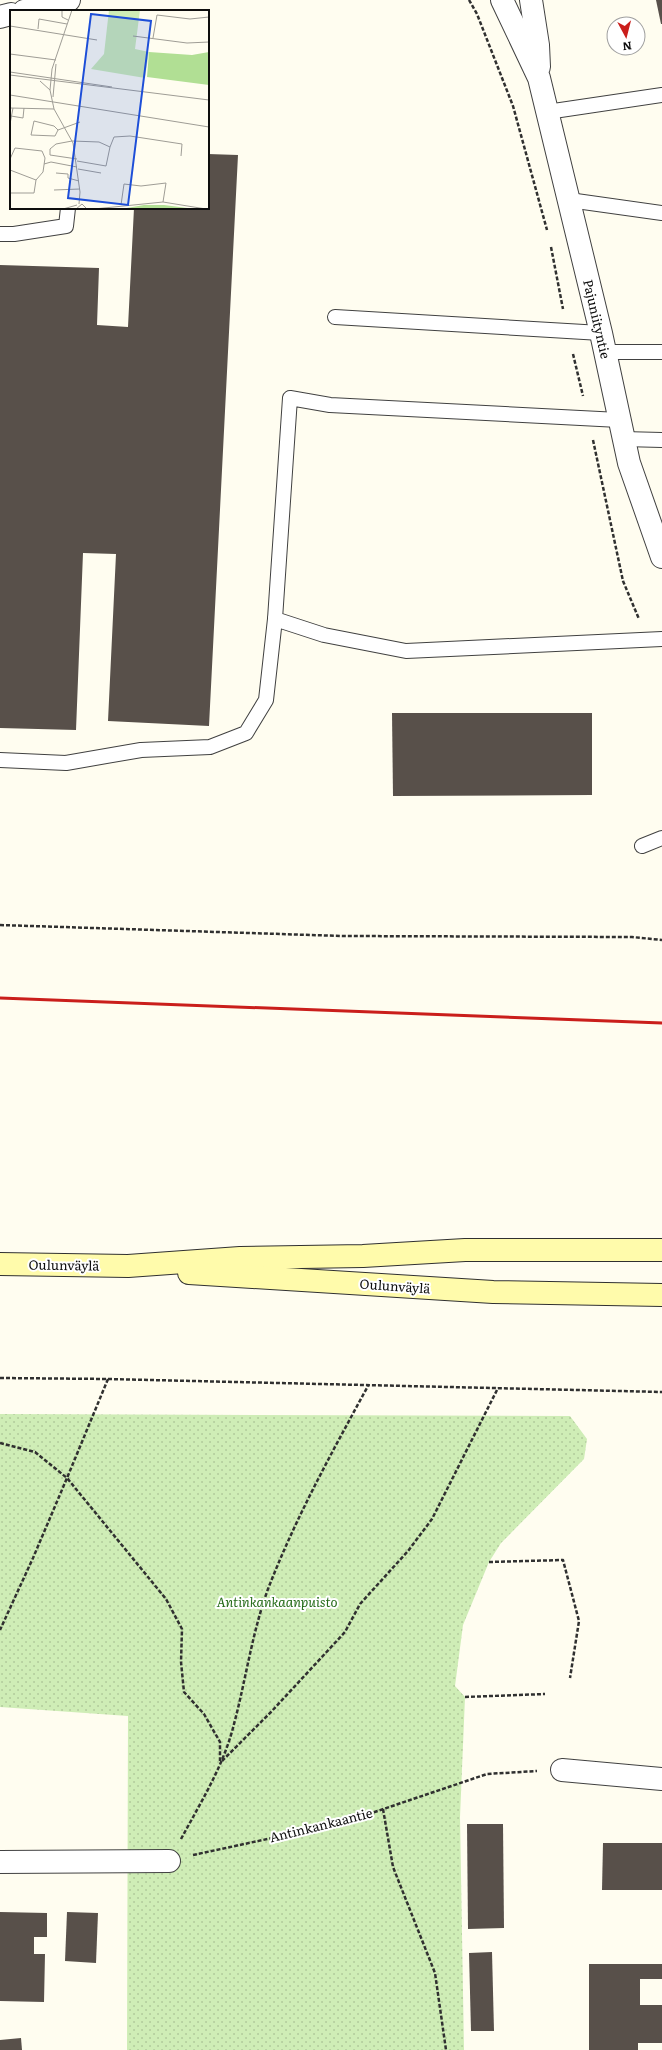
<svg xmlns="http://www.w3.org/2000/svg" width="662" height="2050" font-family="Literata,serif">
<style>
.green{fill:url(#green-dots)}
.building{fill:#58504a}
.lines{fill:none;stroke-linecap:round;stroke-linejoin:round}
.service-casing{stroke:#414141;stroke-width:16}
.minor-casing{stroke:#414141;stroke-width:24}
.tertiary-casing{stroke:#414141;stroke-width:24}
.secondary-casing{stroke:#303030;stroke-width:24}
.path{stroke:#303030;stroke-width:2.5;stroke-dasharray:4 2;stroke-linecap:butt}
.service{stroke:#fff;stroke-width:14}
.minor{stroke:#fff;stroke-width:22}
.tertiary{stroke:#fff;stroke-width:22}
.secondary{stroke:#fffbab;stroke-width:22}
.rail{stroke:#ca1e1b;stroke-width:3}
.labels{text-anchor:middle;stroke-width:4;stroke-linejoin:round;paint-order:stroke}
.street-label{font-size:13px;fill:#0e0e0e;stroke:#fff}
.park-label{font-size:13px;font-style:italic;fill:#256c19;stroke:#fff}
.inset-road{fill:none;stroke:#9f9d96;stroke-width:1}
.view{fill:#1d4ed8;fill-opacity:0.15;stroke:#1d4ed8;stroke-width:2}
.inset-edge{fill:none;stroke:#0e0e0e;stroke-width:2}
</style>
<defs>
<pattern id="green-dots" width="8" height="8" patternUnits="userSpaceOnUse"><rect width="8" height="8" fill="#cfedb6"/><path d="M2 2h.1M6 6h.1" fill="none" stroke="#b1ca9b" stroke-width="1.8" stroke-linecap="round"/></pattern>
</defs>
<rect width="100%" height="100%" fill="#fffdf0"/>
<polygon class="green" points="0,1414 570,1416 587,1439 584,1459 501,1543 489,1562 463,1625 455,1686 465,1697 460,1817 464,2050 127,2050 128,1716 0,1707"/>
<g class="building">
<polygon points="656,0 662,0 662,24 661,24"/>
<polygon points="208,154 238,155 209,726 108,721 116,554 83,553 76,730 0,728 0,265 99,268 97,325 128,327 134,208 208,208"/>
<polygon points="392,713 592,713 592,795 393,796"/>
<polygon points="467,1824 503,1824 504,1928 468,1929"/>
<polygon points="603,1843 662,1843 662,1890 602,1890"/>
<polygon points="0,1912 47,1913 47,1937 34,1937 34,1954 45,1954 44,2002 0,2001"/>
<polygon points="67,1912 98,1913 96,1963 65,1961"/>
<polygon points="492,1952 494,2031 471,2031 469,1953"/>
<polygon points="589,1964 662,1964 662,1979 640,1979 640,2005 662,2005 662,2043 638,2043 638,2050 589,2050"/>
<polygon points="21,2038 22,2050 0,2050 0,2040"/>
</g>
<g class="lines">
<defs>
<g id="service">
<polyline points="547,112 662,95"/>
<polyline points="569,200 662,213"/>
<polyline points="0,234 14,234 66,226 68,208"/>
<polyline points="335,317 601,333"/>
<polyline points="605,352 662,352"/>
<polyline points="619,420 330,405 290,398 275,619 324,635 406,651 662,639"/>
<polyline points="623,439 662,440"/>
<polyline points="0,760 66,763 141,750 210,747 246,733 266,700 275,619"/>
<polyline points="642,846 662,838"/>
</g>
<g id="minor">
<polyline points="562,1770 662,1779"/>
<polyline points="0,1862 169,1861"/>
</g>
<g id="tertiary">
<polyline points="502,0 539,78 601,333 629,463 662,557"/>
<polyline points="531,0 538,45 539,67"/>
<polyline points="24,11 69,0"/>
<polyline points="0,17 11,14"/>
</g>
<g id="secondary">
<polyline points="0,1264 128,1266 240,1258 363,1256 465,1250 662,1250"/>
<polyline points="189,1273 493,1292 662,1295"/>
</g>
</defs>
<use href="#service" class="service-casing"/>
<use href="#minor" class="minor-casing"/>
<use href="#tertiary" class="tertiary-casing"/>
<use href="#secondary" class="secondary-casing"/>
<g class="path">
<polyline points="469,0 477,14 513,106 547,230"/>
<polyline points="551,247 563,309"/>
<polyline points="573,354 583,396"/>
<polyline points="593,440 623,581 639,619"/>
<polyline points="0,925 342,936 632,937 662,940"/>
<polyline points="0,1378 108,1379 662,1392"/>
<polyline points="108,1379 67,1478 166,1599 182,1629 181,1662 184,1692 204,1714 220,1742 220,1761"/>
<polyline points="0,1443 35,1452 67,1478 33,1558 0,1630"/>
<polyline points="489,1562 563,1560 579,1621 570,1678"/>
<polyline points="465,1697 545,1694"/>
<polyline points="222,1761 271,1712 345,1632 360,1604 408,1551 432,1519 498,1388"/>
<polyline points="383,1809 393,1867 435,1973 446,2050"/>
<path d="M 181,1839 C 201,1802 224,1765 234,1724 C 246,1679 252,1633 268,1589 C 295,1519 332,1452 368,1386"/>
<polyline points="193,1855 342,1823 487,1774 537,1771"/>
</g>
<use href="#service" class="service"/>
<use href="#minor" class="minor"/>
<use href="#tertiary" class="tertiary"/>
<use href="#secondary" class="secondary"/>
<polyline class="rail" points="0,998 662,1023"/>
</g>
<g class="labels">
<g class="street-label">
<text transform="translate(597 319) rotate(77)" y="5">Pajuniityntie</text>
<text transform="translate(64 1265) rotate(1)" y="5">Oulunväylä</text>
<text transform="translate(395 1286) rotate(4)" y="5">Oulunväylä</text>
<text transform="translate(321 1825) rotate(-14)" y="5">Antinkankaantie</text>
</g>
<g class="park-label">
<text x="277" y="1607">Antinkankaanpuisto</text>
</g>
</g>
<g transform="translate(10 10)">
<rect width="199" height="199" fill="#fffdf0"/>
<path d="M 99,0 L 130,0 L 125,39 L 139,42 L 135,68 L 81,59 L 94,44 Z" fill="#cfedb6"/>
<path d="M 139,42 L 182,45 L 199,42 L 199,75 L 137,67 ZM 134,195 L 154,195 L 185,199 L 111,199 Z" fill="#b1df94"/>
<path class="inset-road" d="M 52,0 L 52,7 L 58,10M 62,0 L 42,59 L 40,80 L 44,99 L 63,133 L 70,182 L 69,194M 0,16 L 87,30M 28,19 L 29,9 L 57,14M 123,26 L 177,33 L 199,32M 143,28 L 147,5 L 180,9 L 199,7M 0,44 L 46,50M 0,62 L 102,77M 0,65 L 199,90M 30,71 L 40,80M 0,85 L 199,117M 43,87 L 46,54M 0,98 L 44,99M 1,106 L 13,108 L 14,98M 0,114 L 3,98M 48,120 L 45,126 L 21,125 L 24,111 L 44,116 L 48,120 L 70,112M 100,137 L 104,127 L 120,126 L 172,134 L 171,146M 0,149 L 5,138 L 32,141 L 35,148 L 33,162 L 26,170M 67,149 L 40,145 L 40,139 L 46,134 L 62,131 L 89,132 L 100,137 L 96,156 L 67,151M 34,154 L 41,152 L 67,157M 68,159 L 91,163M 0,160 L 26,170 L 24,183 L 0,183M 46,163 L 58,164 L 58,168 L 69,171M 44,180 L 70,179M 111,195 L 114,174 L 131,176 L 156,173 L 153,192M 53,199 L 67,195M 66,199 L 72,194 L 77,199M 84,199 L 153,192 L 196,199"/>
<path class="view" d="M 81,4 L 141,11 L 118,195 L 58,188 Z"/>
<rect width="199" height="199" class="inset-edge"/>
</g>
<g transform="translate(626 36) rotate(173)"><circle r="19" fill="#ffffff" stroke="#9f9f9f"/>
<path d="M0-3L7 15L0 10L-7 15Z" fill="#ca1e1b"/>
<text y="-6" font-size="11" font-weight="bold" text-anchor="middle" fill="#0e0e0e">N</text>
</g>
</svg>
